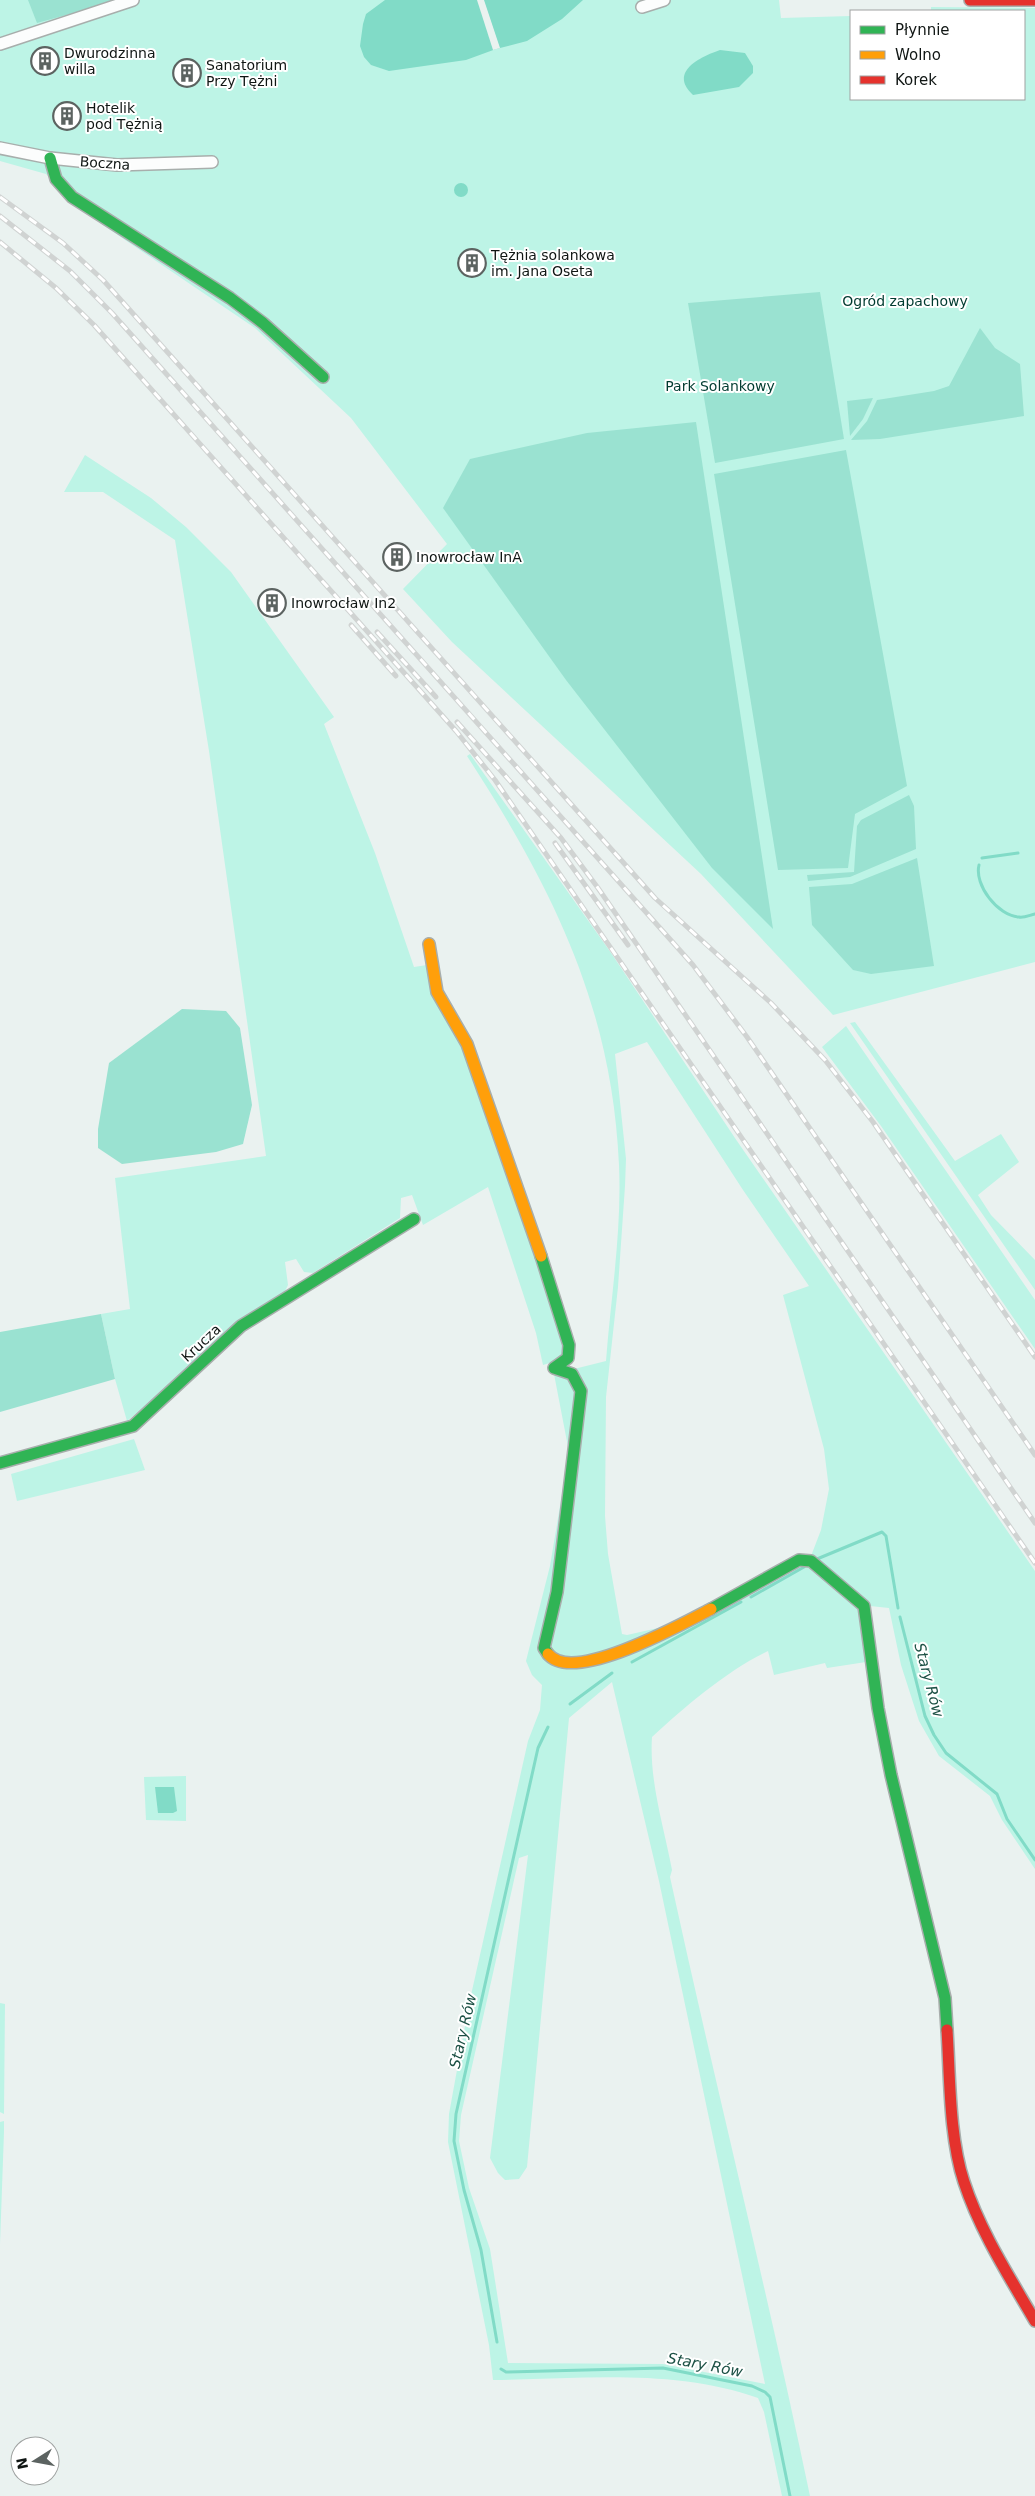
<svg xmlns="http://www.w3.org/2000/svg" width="1035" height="2496" font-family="'DejaVu Sans',sans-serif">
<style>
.green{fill:#bdf4e6;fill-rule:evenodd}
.forest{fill:#9ae2d1}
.water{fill:#81dbc7}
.pier{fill:#eaf2f0}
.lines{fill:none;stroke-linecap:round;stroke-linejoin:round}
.stream{stroke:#81dbc7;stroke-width:3}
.street-casing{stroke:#a8aeac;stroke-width:14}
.fast-casing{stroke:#a8aeac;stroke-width:14}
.slow-casing{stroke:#a8aeac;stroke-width:14}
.jam-casing{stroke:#a8aeac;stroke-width:14}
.street{stroke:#fcfdfd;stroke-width:11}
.fast{stroke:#30b455;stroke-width:11}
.slow{stroke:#ff9f0a;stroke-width:11}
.jam{stroke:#e5322d;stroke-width:11}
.rail-casing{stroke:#d0d3d2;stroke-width:5}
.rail{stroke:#fff;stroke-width:3;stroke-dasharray:9;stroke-linecap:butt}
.labels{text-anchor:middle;stroke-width:4;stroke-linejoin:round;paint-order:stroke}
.poi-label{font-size:14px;fill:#101614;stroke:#fff;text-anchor:start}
.street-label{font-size:14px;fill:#101614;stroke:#fff}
.park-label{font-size:14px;fill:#003b30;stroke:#fff}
.water-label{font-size:15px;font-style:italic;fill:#1c5145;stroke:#fff}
</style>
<rect width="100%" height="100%" fill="#eaf2f0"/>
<g class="green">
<polygon points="0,0 779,0 781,18 851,16 851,99 1024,99 1024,11 927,11 931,11 931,7 1035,8 1035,962 833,1015 701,874 452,642 403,589 447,544 351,418 255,328 100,223 71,201 46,174 0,161"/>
<polygon points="85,455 151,498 186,527 231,572 334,717 324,724 375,853 414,967 427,965 460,1039 564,1335 563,1359 543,1365 536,1333 488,1187 423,1225 412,1195 401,1198 400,1218 313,1273 304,1272 296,1259 285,1262 288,1285 285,1291 127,1421 115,1379 101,1314 130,1309 115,1178 266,1156 209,751 175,540 103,492 64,492"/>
<path d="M 470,754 L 609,950 L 737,1141 L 1035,1571 L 1035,1869 L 1002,1820 L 990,1796 L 939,1756 L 919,1721 L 901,1665 L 889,1608 L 870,1606 L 811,1556 L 821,1530 L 829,1489 L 824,1449 L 783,1295 L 809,1286 L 743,1190 L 647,1042 L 615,1054 L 626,1159 L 625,1186 L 618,1287 L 606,1397 L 605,1516 L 608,1554 L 622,1634 L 627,1635 L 667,1626 L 792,1569 L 811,1566 L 859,1607 L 866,1662 L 827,1668 L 825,1663 L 774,1675 L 768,1651 C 729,1669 683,1708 652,1737 C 649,1781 664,1827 672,1870 L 670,1877 C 715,2084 767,2289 810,2496 L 782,2496 L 764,2412 L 758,2398 C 674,2368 580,2379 493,2380 L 489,2345 L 448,2142 L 449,2114 L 469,2004 L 528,1741 L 540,1710 L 542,1685 L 532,1675 L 526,1661 L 550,1566 L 569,1452 L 554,1374 L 606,1361 C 611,1296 622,1230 619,1165 C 612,1006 552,887 467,756 ZM 612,1682 L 659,1881 L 765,2384 L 663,2364 L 508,2363 L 490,2249 L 469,2188 L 459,2141 L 461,2115 L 519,1858 L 528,1855 L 490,2158 L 498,2173 L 505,2180 L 519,2179 L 527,2167 L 569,1718 Z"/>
<polygon points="855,1022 955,1161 1001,1134 1019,1162 978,1195 991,1215 1035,1260 1035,1290 850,1023"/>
<polygon points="846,1026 1035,1300 1035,1349 881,1126 822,1047"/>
<polygon points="134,1439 145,1470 17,1501 11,1474"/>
<polygon points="186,1776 186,1821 146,1820 144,1777"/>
<polygon points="0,2003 5,2004 4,2114 0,2112"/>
<polygon points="4,2121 4,2132 0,2244 0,2122"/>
</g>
<g class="forest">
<polygon points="28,0 116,0 117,1 37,23"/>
<polygon points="820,292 844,439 715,463 688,303"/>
<polygon points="980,328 995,348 1020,364 1024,416 880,439 851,440 867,421 877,400 934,391 949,386"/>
<polygon points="873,398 863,419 850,436 847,401"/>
<polygon points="696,422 773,929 712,868 566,680 443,508 470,459 587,433"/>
<polygon points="846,450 907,786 855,814 848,868 778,870 714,474"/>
<polygon points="909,795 914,806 916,849 850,877 808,881 807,875 854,872 857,826 861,820"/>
<polygon points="917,858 934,966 871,974 853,970 812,925 809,887 852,884"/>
<polygon points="182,1009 226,1011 240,1028 252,1105 243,1144 216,1152 122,1164 98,1148 98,1129 109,1063"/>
<polygon points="101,1314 115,1379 0,1412 0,1332"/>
</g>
<g class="water">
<polygon points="385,0 583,0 562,19 527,41 496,49 466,60 389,71 371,65 364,57 360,46 363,24 366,14"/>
<path d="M 720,50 L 745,53 L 753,66 L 753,73 L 739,87 L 693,95 C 668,72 700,57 720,50 Z"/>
<circle cx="461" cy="190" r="7"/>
<polygon points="155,1787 174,1787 177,1811 173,1813 158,1813"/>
</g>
<polygon class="pier" points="477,0 484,0 500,48 493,50"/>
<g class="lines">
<g class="stream">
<polyline points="982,858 1018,853"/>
<path d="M 979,865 C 974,885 998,916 1019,917 C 1024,918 1030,915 1035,914"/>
<polyline points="817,1559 882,1532 886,1536 898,1608"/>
<polyline points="751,1597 804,1567"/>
<polyline points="900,1617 925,1716 934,1735 946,1753 997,1794 1007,1819 1035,1860"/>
<polyline points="632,1662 741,1602"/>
<polyline points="570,1704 612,1673"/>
<polyline points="497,2342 481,2250 464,2190 454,2141 456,2114 538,1748 548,1727"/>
<polyline points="501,2369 506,2372 663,2368 752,2386 765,2392 770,2397 790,2496"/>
</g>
<defs>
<g id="street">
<polyline points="642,7 664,0"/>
<polyline points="0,44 133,0"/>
<polyline points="0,148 50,158 117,165 212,162"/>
</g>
<g id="fast">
<polyline points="50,158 56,179 72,197 230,298 263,323 323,377"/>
<polyline points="541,1256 569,1345 568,1358 554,1368 572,1374 581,1391 557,1592 544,1648 548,1654"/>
<polyline points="0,1463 133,1426 241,1326 414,1219"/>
<polyline points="711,1609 799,1560 811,1561 864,1606 878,1708 891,1775 945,1998 947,2030"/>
</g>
<g id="slow">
<polyline points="429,944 437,992 467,1044 541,1256"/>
<path d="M 548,1654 C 573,1685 682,1624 711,1609"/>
</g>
<g id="jam">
<polyline points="970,0 1035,0"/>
<path d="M 947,2030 C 950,2076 949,2137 964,2182 C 980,2231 1009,2276 1035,2321"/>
</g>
</defs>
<use href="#street" class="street-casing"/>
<use href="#fast" class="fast-casing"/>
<use href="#slow" class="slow-casing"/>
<use href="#jam" class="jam-casing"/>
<use href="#street" class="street"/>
<use href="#fast" class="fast"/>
<use href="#slow" class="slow"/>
<use href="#jam" class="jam"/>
<defs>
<g id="rail">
<polyline points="0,197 63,243 103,280 655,898 771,1003 825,1060 873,1122 1035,1357"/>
<polyline points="0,216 70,271 112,313 693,965 747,1037 1035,1455"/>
<polyline points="0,242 56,288 94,325 456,731 495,780 1035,1563"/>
<polyline points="351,625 396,676"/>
<polyline points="377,632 436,697"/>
<polyline points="457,722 561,838 598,888 1035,1523"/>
<polyline points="555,843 628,945"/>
</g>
</defs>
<use href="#rail" class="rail-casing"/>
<use href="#rail" class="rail"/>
</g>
<defs>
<symbol id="building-ring" viewBox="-11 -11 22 22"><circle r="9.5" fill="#fff" stroke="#5c6361" stroke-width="1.5"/><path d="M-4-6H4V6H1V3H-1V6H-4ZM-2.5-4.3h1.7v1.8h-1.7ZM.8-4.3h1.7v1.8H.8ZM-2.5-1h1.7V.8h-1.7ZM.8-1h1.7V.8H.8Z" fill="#5c6361"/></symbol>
</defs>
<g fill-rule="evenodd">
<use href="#building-ring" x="29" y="45" width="32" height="32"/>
<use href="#building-ring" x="171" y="57" width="32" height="32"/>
<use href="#building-ring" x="51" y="100" width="32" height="32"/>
<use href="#building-ring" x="456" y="247" width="32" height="32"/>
<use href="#building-ring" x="381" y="541" width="32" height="32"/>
<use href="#building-ring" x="256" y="587" width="32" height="32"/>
</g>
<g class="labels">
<g class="poi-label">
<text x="64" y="58">Dwurodzinna<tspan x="64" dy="16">willa</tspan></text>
<text x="206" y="70">Sanatorium<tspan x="206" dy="16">Przy Tężni</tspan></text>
<text x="86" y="113">Hotelik<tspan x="86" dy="16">pod Tężnią</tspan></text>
<text x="491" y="260">Tężnia solankowa<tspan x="491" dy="16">im. Jana Oseta</tspan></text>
<text x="416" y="562">Inowrocław InA</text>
<text x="291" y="608">Inowrocław In2</text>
</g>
<g class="street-label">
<text transform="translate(105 163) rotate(4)" y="5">Boczna</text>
<text transform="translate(201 1343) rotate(-43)" y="5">Krucza</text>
</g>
<g class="park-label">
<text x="905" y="306">Ogród zapachowy</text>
<text x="720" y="391">Park Solankowy</text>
</g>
<g class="water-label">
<text transform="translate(929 1680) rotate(75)" y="5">Stary Rów</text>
<text transform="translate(463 2031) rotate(-77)" y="5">Stary Rów</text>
<text transform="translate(705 2365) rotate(11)" y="5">Stary Rów</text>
</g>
</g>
<rect x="850" y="10" width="175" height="90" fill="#ffffff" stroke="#9fa2a1"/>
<rect x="860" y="26" width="25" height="8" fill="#30b455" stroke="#9fa2a1"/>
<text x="895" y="35" font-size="15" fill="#101614">Płynnie</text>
<rect x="860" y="51" width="25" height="8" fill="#ff9f0a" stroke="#9fa2a1"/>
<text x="895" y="60" font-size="15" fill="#101614">Wolno</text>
<rect x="860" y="76" width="25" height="8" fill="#e5322d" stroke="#9fa2a1"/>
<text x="895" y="85" font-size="15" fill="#101614">Korek</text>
<g transform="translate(35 2461) rotate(259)"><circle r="24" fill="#ffffff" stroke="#9fa2a1"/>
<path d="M0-4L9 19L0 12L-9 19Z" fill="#5c6361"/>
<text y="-8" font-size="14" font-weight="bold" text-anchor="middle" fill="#101614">N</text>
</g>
</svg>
